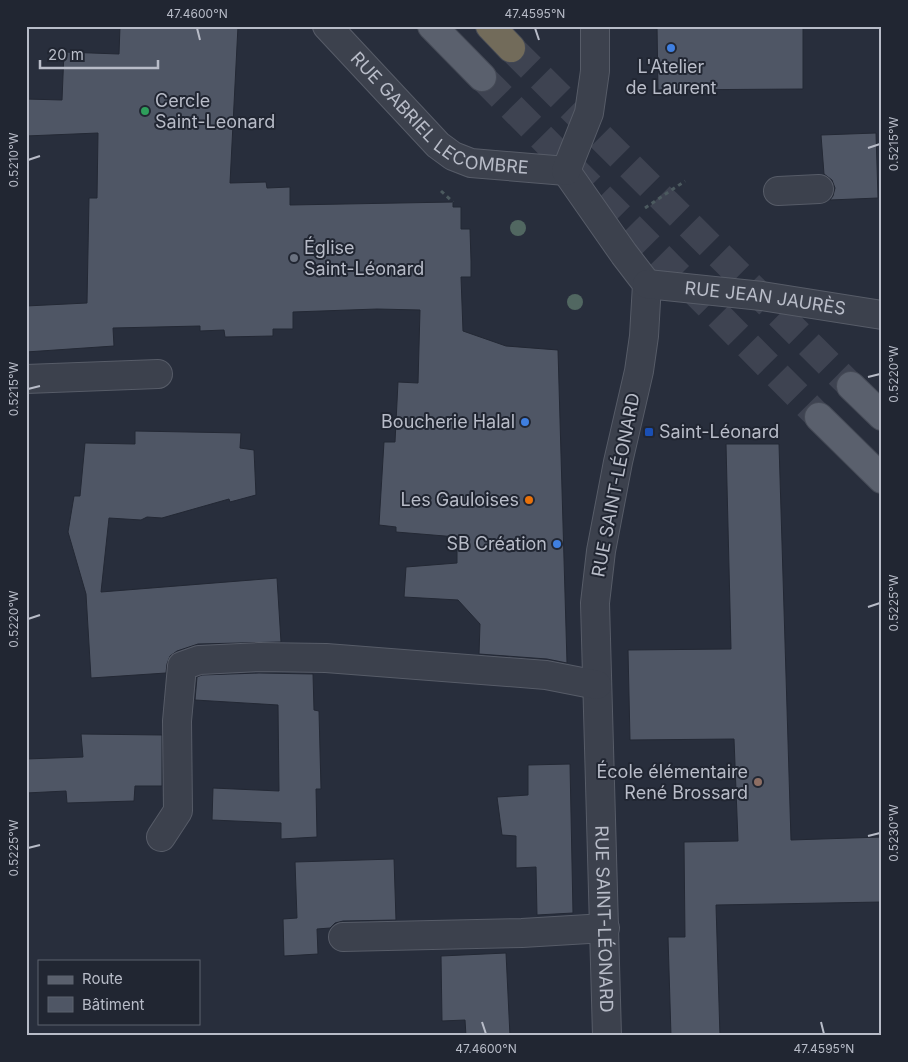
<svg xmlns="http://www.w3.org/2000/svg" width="908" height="1062" font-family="Inter,sans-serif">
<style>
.building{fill:#4f5665;stroke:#232834}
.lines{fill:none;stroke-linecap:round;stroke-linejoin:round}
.major-tunnel{stroke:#3e4351;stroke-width:28;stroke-dasharray:28 14;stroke-linecap:butt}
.highway-tunnel{stroke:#3e4351;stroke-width:28;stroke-dasharray:28 14;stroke-linecap:butt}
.minor-casing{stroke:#575c68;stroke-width:30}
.major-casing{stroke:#454a56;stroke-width:30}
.highway-casing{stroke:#444955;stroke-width:30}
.path{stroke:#4c5a5f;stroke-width:3;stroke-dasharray:4 4;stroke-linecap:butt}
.minor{stroke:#3c414d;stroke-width:28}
.major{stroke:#5a606d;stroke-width:28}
.highway{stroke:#726b5a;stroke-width:28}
.tree{fill:#516761}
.ticks{fill:none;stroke:#b8bcc8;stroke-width:2}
.shop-dot{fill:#3f7fe0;stroke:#212632;stroke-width:2}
.leisure-dot{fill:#2e9e5b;stroke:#212632;stroke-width:2}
.worship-dot{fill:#6b7280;stroke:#212632;stroke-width:2}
.transit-dot{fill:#1a4fb4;stroke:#212632;stroke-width:2}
.food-dot{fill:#e8710a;stroke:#212632;stroke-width:2}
.education-dot{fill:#8d6e63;stroke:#212632;stroke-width:2}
.labels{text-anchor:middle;stroke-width:4;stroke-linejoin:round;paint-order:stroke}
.poi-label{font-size:18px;fill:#b8bcc8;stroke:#212632;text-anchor:end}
.street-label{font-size:18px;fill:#b8bcc8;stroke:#212632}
.neatline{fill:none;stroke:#b8bcc8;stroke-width:2}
.ticks-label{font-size:12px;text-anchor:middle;fill:#b8bcc8}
</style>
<rect width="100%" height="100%" fill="#282e3c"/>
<g class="building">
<polygon points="120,26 238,26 230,183 266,182 267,188 290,187 290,205 453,202 453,207 461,207 461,229 470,229 471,261 471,277 461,277 463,331 506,346 558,350 567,663 547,659 479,654 480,624 458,600 404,597 406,567 457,563 457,537 396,532 396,527 379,525 384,442 395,442 398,382 418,383 420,310 377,309 293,312 293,329 273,329 273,336 225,337 224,330 200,331 200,326 113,328 114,346 26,352 26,306 87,303 89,198 97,198 98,133 26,136 26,99 62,100 64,52 119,54"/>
<polygon points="657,26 803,26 803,89 658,90"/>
<polygon points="876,133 878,198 830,200 833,196 835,188 832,180 824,174 821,135"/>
<polygon points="135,431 241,433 240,448 254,450 256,495 230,502 229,499 162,518 147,517 141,520 109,518 101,592 277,578 281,642 198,644 177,651 170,656 167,664 166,673 91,678 86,594 68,532 74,496 80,496 85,443 135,444"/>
<polygon points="726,444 779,444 791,840 882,837 882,902 716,905 720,1036 671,1036 668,937 685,937 684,842 738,841 734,739 630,740 628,650 731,649"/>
<polygon points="259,673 313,674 314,710 319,711 321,789 316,789 317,837 281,839 281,823 212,820 213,788 279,791 278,705 195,700 197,677 202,675"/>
<polygon points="81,734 162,735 162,786 135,786 134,801 67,803 66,791 26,793 26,759 83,757"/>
<polygon points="570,764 573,913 537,915 536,867 516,868 516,836 502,835 497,797 528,795 528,765"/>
<polygon points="394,859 396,920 343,921 335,923 330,928 317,929 318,954 284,956 283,919 297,918 295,862"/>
<polygon points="506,953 510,1036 466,1036 465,1020 442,1021 441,956"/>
</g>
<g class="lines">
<polyline class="major-tunnel" points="482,77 819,417"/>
<polyline class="highway-tunnel" points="511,48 851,386"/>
<defs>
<g id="minor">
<path id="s1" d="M 327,26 L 438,145 L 453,156 L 471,163 L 566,171"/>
<path id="s2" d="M 566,171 L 624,254 L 647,284 L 644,336 L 639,371 L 618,462 L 601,551 L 595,603 L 607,1036"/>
<polyline points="566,171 589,113 595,71 595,26"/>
<polyline points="778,191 819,189"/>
<path id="s3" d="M 647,284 L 762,296 L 882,315"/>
<polyline points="26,379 158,374"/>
<polyline points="161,837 178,811 177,721 182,666 199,660 259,657 326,658 546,675 597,685"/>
<polyline points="343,937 522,933 605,928"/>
</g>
<g id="major">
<polyline points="432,26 482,77"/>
<polyline points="851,386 882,416"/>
<polyline points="819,417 882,479"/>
</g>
<polyline id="highway" points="490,26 511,48"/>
</defs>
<use href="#minor" class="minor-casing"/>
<use href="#major" class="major-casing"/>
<use href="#highway" class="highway-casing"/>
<g class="path">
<polyline points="441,191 453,202"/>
<polyline points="645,208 685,181"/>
</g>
<use href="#minor" class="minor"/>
<use href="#major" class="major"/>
<use href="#highway" class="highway"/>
</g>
<g class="tree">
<circle cx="518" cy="228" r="8"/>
<circle cx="575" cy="302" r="8"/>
</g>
<path class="ticks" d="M 197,28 L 200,40M 535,28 L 539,40M 868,148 L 880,144M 28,160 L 40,156M 868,377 L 880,374M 28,389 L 40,386M 868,607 L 880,603M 28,619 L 40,615M 868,836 L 880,833M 28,848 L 40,845M 482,1022 L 486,1034M 821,1022 L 824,1034"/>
<g class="shop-dot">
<circle cx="671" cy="48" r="5"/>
<circle cx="525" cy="422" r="5"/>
<circle cx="557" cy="544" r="5"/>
</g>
<circle class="leisure-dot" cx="145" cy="111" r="5"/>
<circle class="worship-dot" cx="294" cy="258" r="5"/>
<rect class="transit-dot" x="644" y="427" width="10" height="10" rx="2.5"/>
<circle class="food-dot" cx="529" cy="500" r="5"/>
<circle class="education-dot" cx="758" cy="782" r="5"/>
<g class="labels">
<g class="poi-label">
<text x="671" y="73" text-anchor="middle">L'Atelier<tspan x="671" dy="21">de Laurent</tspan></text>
<text x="155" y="107" text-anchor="start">Cercle<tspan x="155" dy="21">Saint-Leonard</tspan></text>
<text x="304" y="254" text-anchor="start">Église<tspan x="304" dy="21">Saint-Léonard</tspan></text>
<text x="515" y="428">Boucherie Halal</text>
<text x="659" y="438" text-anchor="start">Saint-Léonard</text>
<text x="519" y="506">Les Gauloises</text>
<text x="547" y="550">SB Création</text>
<text x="748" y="778">École élémentaire<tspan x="748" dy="21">René Brossard</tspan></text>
</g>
<g class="street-label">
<text dy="6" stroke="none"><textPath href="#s1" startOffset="149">RUE GABRIEL LECOMBRE</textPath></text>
<text dy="6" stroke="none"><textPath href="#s3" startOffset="119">RUE JEAN JAURÈS</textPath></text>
<text transform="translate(616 485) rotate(-79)" y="6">RUE SAINT-LÉONARD</text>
<text dy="6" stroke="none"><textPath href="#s2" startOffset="779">RUE SAINT-LÉONARD</textPath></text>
</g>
</g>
<rect width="908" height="1062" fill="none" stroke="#212632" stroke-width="55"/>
<rect x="38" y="960" width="162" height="65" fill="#212632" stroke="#5d626e"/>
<rect x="48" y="976" width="25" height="8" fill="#5a606d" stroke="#5d626e"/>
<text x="82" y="984" font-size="15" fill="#b8bcc8">Route</text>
<rect x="48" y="997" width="25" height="15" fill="#4f5665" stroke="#5d626e"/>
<text x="82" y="1010" font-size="15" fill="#b8bcc8">Bâtiment</text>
<path d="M40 60v8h118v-8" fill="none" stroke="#b8bcc8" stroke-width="2.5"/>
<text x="48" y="60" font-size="15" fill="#b8bcc8" stroke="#212632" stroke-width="4" paint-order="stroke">20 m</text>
<rect x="28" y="28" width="852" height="1006" class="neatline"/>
<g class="ticks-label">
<text x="197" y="18">47.4600°N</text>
<text x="535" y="18">47.4595°N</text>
<text transform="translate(894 144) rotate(-90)" y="4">0.5215°W</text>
<text transform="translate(14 160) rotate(-90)" y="4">0.5210°W</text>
<text transform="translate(894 374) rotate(-90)" y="4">0.5220°W</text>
<text transform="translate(14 389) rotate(-90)" y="4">0.5215°W</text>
<text transform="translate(894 603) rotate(-90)" y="4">0.5225°W</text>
<text transform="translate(14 619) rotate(-90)" y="4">0.5220°W</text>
<text transform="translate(894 833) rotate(-90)" y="4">0.5230°W</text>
<text transform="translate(14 848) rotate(-90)" y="4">0.5225°W</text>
<text x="486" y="1053">47.4600°N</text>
<text x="824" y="1053">47.4595°N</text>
</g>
</svg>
